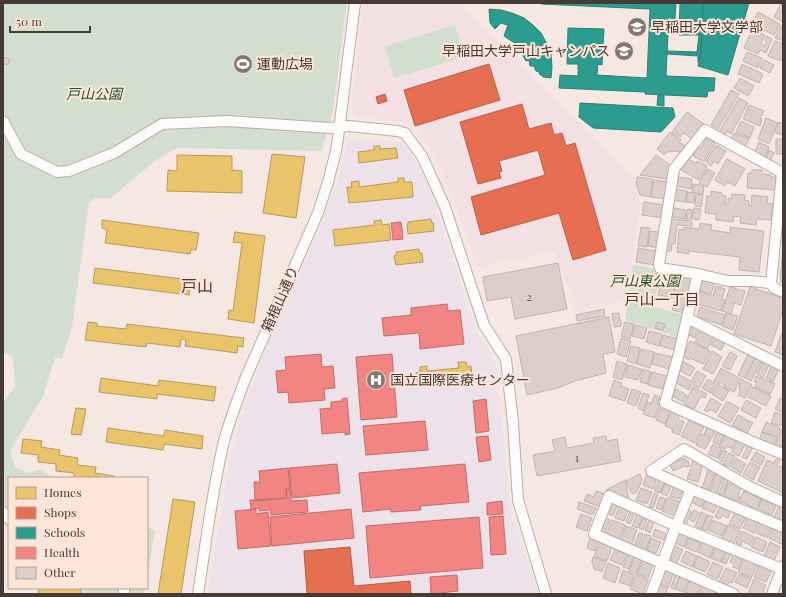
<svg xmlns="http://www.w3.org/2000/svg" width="786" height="597" font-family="'Playfair Display','Noto Sans JP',serif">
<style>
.commercial{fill:#f3e0e3}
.medical{fill:#ede1ea}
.green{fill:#d3dfce}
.homes{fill:#e9c46a;stroke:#b89b5a}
.shops{fill:#e76f51;stroke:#b65f48}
.schools{fill:#2a9d8f;stroke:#327f74}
.health{fill:#f28482;stroke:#be6e6b}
.building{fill:#dccfc9;stroke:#c0b5b0}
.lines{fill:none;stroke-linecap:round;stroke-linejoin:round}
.minor-casing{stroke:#b9aea9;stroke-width:12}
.minor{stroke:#fefcfb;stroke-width:10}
.labels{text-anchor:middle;stroke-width:4;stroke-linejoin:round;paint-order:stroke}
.number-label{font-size:12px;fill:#6c615b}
.poi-label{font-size:14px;fill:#453a34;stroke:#fde5da;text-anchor:start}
.park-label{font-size:14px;font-style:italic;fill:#1f502c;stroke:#fde5da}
.street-label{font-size:14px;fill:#453a34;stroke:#fde5da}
.neighbourhood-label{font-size:15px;fill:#453a34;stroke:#fde5da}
.quarter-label{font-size:16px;fill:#453a34;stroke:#fde5da}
</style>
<rect width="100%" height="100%" fill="#f5e8e2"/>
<polygon class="commercial" points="363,3 460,3 633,176 641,205 626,301 576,312 555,251 478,267 452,196 437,162 418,129 407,123 356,117 352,112 351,100 361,22"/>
<polygon class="medical" points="352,138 401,143 407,148 425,178 449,244 465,299 480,336 492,355 496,363 511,513 517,532 539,594 208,594 232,448 240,420 262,357 318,233 329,205 338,180 347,144"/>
<g class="green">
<polygon points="3,3 347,3 333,110 322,151 177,148 155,161 111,198 95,198 89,203 72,327 62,359 55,358 43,396 13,446 11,454 15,466 17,468 28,473 40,470 56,478 9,478 9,529 3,524 3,401 5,400 15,387 14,372 12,357 7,353 3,353"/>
<polygon points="455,25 465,57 394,78 385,46"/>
<polygon points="633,264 662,271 653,306 686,316 680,338 625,320"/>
<polygon points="147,527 155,531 147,579"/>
<polygon points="84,588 145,588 144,594 85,594"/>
</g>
<g class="homes">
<polygon points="374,146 380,146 380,149 396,148 398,158 359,163 358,152 374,150"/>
<polygon points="272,154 305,157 296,218 263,213"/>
<polygon points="177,155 232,156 232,170 242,171 242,193 167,191 168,170 177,171"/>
<polygon points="398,178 404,178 404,182 412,182 413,197 349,203 347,187 352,187 351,182 359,181 359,187 398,182"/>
<polygon points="431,219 432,223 433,222 434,231 408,234 407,225 408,225 408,222"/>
<polygon points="102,220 199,233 196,250 191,249 190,254 105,243 107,230 102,228"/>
<polygon points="381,220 382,225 389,224 391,240 335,246 333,230 374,225 374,221"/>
<polygon points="235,232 265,236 254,323 228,319 229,310 233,311 242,243 233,242"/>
<polygon points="419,249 419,253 422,253 423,262 396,265 394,256 397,255 396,252"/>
<polygon points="95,268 191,280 189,295 93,283"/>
<polygon points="88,322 97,323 97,326 126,329 127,324 244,338 243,347 238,346 237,353 185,346 186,340 181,339 180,347 147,343 146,347 85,340"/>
<polygon points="458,362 466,362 467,367 471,366 473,382 418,387 416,373 420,372 420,367 427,366 427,371 459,368"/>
<polygon points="101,378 158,386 159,380 216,387 214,401 157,394 157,399 99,392"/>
<polygon points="76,408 86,409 81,435 71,434"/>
<polygon points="108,428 164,436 165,430 203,436 202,449 164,444 163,450 106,442"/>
<polygon points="23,439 42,441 41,447 60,450 59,455 78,458 77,465 96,467 95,473 114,476 113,478 74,478 74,473 56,471 56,464 38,462 38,455 21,453"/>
<polygon points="173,499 195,502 181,594 158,594"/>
<polygon points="38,588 81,588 82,594 39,594"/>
</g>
<g class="shops">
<polygon points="489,64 500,100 415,126 404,90"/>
<polygon points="385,94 387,101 378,104 376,97"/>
<polygon points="522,104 529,129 551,123 554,135 562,133 566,146 575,143 606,250 573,260 559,213 481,235 471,197 545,175 538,150 499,161 502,171 499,172 501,178 478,184 460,122"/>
<polygon points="350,547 354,586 410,581 411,594 307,594 304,551"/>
</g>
<g class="schools">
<polygon points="541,3 676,3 674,34 668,34 666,76 715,78 714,91 708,91 707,97 645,94 645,92 559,88 560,75 578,76 578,64 567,64 568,28 604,29 602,65 598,64 597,75 647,78 650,9 541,4"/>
<polygon points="680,3 703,3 701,51 698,62 698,56 667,54 667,51 697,52 699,35 679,35"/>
<polygon points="703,3 749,3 728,75 698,66 701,51"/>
<polygon points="489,9 501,10 512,13 524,18 533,25 541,33 547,44 551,55 552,67 551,78 543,77 542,75 540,75 539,72 536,71 534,66 530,66 529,60 526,61 517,46 513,42 504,36 508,25 500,23 499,25 495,29 490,23"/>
<polygon points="658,95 664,95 664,106 657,105"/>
<polygon points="580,103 673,108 675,117 661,132 593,128 579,117"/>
</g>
<g class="health">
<polygon points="401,222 403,239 393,240 391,223"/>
<polygon points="447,304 448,311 460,310 464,344 420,349 419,333 384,336 382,318 411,315 411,308"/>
<polygon points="321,354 322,367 333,366 335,388 324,389 325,400 289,403 288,392 278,393 276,371 286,370 285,357"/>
<polygon points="392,354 397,417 361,420 356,357"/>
<polygon points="347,398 350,434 345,435 345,432 322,434 320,409 331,408 331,402 342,401 342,399"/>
<polygon points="486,399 489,431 476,433 473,401"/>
<polygon points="425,421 428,450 366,455 363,426"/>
<polygon points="488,436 491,460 479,462 476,437"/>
<polygon points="337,464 340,493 292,498 289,468"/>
<polygon points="465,464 469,502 420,506 421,510 391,512 391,509 363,512 359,473"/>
<polygon points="288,468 290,488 286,488 286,498 255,500 254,482 260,482 259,471"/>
<polygon points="290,488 291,501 307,500 308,512 271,515 270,510 259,511 259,508 251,509 250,500 255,500 255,501 287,498 286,489"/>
<polygon points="502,501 503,514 487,515 487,503"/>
<polygon points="256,509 256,514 268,512 271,546 238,549 235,511"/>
<polygon points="351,509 354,538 272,546 270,517"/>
<polygon points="503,516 506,554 491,555 489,517"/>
<polygon points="479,517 483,568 370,578 366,526"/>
<polygon points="457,575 458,591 431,594 430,577"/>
</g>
<g class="building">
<polygon points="781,4 783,5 783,22 774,17"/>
<polygon points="758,12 780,24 774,35 752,24"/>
<polygon points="781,26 783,27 783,41 775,38"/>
<polygon points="752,30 765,35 761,44 765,46 766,42 765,41 767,36 772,39 766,53 760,50 758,54 744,48"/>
<polygon points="775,41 783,44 783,56 781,61 768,56"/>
<polygon points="747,52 762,58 758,68 743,61"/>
<circle cx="6" cy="61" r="3.5"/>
<polygon points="764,60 774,65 770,73 760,68"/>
<polygon points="742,64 763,74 759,83 738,74"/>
<polygon points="740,78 754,86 748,96 734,88"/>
<polygon points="731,90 739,94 718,129 711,125"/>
<polygon points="739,98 748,103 731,134 727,131 724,136 719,132"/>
<polygon points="749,105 764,111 760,118 762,119 760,126 743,119"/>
<polygon points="687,112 705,125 693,140 684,133 680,137 672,132"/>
<polygon points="766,118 778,123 769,144 758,139"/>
<polygon points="741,121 754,127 750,138 736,132"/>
<polygon points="779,122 783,124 783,133 782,135 774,132"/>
<polygon points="670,132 681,140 679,142 685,146 685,149 683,152 679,151 667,152 664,155 657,149"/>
<polygon points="734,133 749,139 745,147 730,140"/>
<polygon points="707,138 715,143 704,162 693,156 699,146 701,148"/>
<polygon points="776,139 783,139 783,155 782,155 782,154 776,154"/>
<polygon points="759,142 769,147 765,157 754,153"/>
<polygon points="716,145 726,151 718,164 714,161 711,166 706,162"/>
<polygon points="769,150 774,153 770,161 765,159"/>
<polygon points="656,155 670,165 667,179 640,175"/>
<polygon points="688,159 696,163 697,161 707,166 699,180 681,170"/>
<polygon points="727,159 745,169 735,186 727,182 725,186 715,180"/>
<polygon points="707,169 715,173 707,187 699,183"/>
<polygon points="752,170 762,170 762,174 771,175 771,177 776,177 776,190 747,188 748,173 752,173"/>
<polygon points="637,177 653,179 650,197 640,195 636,183"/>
<polygon points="678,177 692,179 691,189 676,186"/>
<polygon points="654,180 669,182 667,199 651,197"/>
<polygon points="693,184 700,185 704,187 703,194 692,192"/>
<polygon points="675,189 687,191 685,202 674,200"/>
<polygon points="711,191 722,193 722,196 726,196 725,204 728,204 728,198 731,199 732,194 745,195 745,200 749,201 749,206 751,206 752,195 768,197 767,203 773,204 771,220 757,219 756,225 740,223 741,217 734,216 733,222 716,220 716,214 705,213 707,196 711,196"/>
<polygon points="688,192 695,193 694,203 686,202"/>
<polygon points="696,194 703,195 701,207 695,206"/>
<polygon points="644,202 665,205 663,218 642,215"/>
<polygon points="674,208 686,210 685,219 672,217"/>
<polygon points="694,208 701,209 699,220 692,219"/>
<polygon points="688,209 693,210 691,219 686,219"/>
<polygon points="669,219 692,221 692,226 677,225 675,244 672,244 671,251 665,251"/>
<polygon points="700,223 712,225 711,230 730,233 730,227 764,231 759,272 739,270 740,257 689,251 689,254 677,252 679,229 684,230 684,227 699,229"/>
<polygon points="641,227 650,228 647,247 638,246"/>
<polygon points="650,231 659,232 657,248 648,246"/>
<polygon points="783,247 783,283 781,282 781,278 780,278"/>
<polygon points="638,248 656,251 654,265 636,262"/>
<polygon points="558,263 567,309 515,319 511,297 487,301 483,277"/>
<polygon points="664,271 679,275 673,298 658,295"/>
<polygon points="681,275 692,278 684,313 672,310"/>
<polygon points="702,278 715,282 711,294 699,290"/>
<polygon points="716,286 725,289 722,299 725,300 721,311 694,303 698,291 713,296"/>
<polygon points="730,287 745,291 741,305 734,303 731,314 722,311"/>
<polygon points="750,287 783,298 783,310 771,346 734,334"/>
<polygon points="700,307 725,315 722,325 697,317"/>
<polygon points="604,309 605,316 577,321 576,315"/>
<polygon points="619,313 620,321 621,321 622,324 621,324 621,326 614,327 612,314"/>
<polygon points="726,313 738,316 733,330 722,326"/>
<polygon points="609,317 615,352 603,354 606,373 575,381 558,388 527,395 516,336"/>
<polygon points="625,322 634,324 630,339 621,336"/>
<polygon points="657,322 665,324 663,330 655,328"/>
<polygon points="691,324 700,329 695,338 686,333"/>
<polygon points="635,325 647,328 644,339 632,336"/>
<polygon points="702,329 714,336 707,349 695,342"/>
<polygon points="783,330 783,355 775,352"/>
<polygon points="649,331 662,334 659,346 646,342"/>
<polygon points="663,335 678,339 675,350 660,346"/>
<polygon points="716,336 726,341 721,350 711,345"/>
<polygon points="621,338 631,341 626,357 617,354"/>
<polygon points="690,341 710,351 703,364 690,358 689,360 683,356"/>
<polygon points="631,346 640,348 636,364 627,361"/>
<polygon points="641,349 654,352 650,368 637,364"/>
<polygon points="712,351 722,357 713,374 703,369"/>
<polygon points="730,352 737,356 730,370 722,366"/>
<polygon points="655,353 673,357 669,369 652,364"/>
<polygon points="748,354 755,358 745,378 738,375"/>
<polygon points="755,358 762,361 751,381 745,378"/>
<polygon points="617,361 627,364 622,380 613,377"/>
<polygon points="682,361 695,368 690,376 677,369"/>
<polygon points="763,362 769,365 763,378 757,374"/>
<polygon points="628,365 642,369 638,380 625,377"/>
<polygon points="772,365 779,368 773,382 766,378"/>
<polygon points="721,368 752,385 745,398 738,395 740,393 739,382 734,392 724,387 725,385 720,382 719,384 714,381"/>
<polygon points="643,369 651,372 647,384 640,382"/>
<polygon points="697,371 706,376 699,388 693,385 695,382 692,379"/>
<polygon points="652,372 667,376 663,389 648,385"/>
<polygon points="677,374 693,382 689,390 673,381"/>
<polygon points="756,376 775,384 770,394 755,387 757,383 754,382"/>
<polygon points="708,379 716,384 711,393 702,388"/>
<polygon points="614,380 622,383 621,386 629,389 625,401 609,396"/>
<polygon points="718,384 729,391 723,401 712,394"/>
<polygon points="693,387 707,394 705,398 701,396 694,409 684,404"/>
<polygon points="753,387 771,396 766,406 748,397"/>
<polygon points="632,389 641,392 636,406 627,403"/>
<polygon points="676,389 687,395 683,402 672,396"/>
<polygon points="643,393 649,395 644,411 638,408"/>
<polygon points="655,395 660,397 657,403 660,404 655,418 643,414 647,402 651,404"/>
<polygon points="711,398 721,404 716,413 710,409 708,412 704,410"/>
<polygon points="780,398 783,400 783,412 775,409"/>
<polygon points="746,400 761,408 756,418 741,410"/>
<polygon points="727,401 739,408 730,423 718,416"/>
<polygon points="662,405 671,409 665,424 656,420"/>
<polygon points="672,410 680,413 678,419 684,422 679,435 672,432 673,429 665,426"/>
<polygon points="775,412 783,415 783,420 781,426 771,423"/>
<polygon points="738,415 753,423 747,433 732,425"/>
<polygon points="689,420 704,427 695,443 681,436"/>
<polygon points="766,422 780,428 777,437 762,432"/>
<polygon points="708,426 716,430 712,438 704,434"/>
<polygon points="782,428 783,429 782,448 775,445"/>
<polygon points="718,430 725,434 719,445 713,442"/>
<polygon points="762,432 777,437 773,446 759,441"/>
<polygon points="702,434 711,439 705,449 696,445"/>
<polygon points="726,434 736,440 732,449 727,446 725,449 719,446"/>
<polygon points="606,436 607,441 617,439 621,461 537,476 533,455 555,451 552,440 565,437 567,448 594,443 593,438"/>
<polygon points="738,440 746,443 739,456 732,452"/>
<polygon points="713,444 722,449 717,458 708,454"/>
<polygon points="748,445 753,447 747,459 742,457"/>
<polygon points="723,450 727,452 722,462 718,459"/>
<polygon points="756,452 765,457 761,465 751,460"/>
<polygon points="729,453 735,456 729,467 723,464"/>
<polygon points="685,458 686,462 688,461 690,466 686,467 685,466 673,471 670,464"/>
<polygon points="736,458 746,464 741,473 731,467"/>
<polygon points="776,459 780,460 777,465 783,468 783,493 758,481 767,460 774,463"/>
<polygon points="693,461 703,464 698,482 687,479"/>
<polygon points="750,462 760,467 753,480 743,474"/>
<polygon points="708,470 715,472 709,490 702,488"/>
<polygon points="716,473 723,475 717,494 710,492"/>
<polygon points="640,474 642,480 637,492 632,494 626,481"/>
<polygon points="647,474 657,478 653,489 643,485"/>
<polygon points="660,477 666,479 660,493 654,491"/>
<polygon points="724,478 728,480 723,495 719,494"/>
<polygon points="667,479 673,481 667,496 661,493"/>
<polygon points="625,480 629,499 606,490"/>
<polygon points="728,483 741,487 738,496 740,497 739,501 724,497"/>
<polygon points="674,485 684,489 679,499 670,496"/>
<polygon points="641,488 652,492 647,504 636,500"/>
<polygon points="596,491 605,494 600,507 584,501 587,494 594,497"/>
<polygon points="744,491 761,499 757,509 739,501"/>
<polygon points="693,492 706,498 701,507 689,501"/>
<polygon points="654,493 658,495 653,508 649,507"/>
<polygon points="660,497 666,499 661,510 656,508"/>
<polygon points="668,497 680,502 675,516 662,511"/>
<polygon points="707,498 718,503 714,513 702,508"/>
<polygon points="609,499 618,503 613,516 604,512"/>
<polygon points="762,499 776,506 772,515 758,509"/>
<polygon points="579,502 596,508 593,515 577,509"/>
<polygon points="721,503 732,508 728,518 722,515 720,519 715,517"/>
<polygon points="619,506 628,510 624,521 615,518"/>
<polygon points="779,506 783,508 783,523 773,519"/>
<polygon points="686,509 692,512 686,524 680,521"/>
<polygon points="694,510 699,513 694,522 690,520"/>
<polygon points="630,511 635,513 630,524 626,522"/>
<polygon points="638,512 643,515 638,528 632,526"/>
<polygon points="701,512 707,515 701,529 695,526"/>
<polygon points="735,512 746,517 740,529 729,524"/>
<polygon points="581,514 592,518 587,531 576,527"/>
<polygon points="708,515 713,517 706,531 702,529"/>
<polygon points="602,517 610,520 604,534 597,531"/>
<polygon points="650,517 655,519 650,533 645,530"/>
<polygon points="748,517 759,522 754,533 743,528"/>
<polygon points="643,518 647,519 643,530 639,528"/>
<polygon points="612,520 625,525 619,539 606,534"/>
<polygon points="713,520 727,526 722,536 708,530"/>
<polygon points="762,521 772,526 767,538 756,533"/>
<polygon points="728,525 740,531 733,545 721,540"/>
<polygon points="626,526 637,530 631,546 620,542"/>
<polygon points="774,526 783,530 783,545 769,538"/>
<polygon points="655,529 666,534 664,540 653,536"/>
<polygon points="679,530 689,535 684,547 674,542"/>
<polygon points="742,531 754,537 750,545 742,541 741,545 736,543"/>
<polygon points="639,533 643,534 638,547 634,546"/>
<polygon points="645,534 651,536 646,549 640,547"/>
<polygon points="756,537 767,542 763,552 751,547"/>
<polygon points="590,538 598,541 595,551 587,548"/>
<polygon points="651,538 661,542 656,553 647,550"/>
<polygon points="689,538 701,543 696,552 685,547"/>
<polygon points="703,541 715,546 710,558 698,552"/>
<polygon points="600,542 612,547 607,561 594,556"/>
<polygon points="770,542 780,547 774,561 764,556"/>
<polygon points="673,545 683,550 676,564 670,561 672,558 668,557"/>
<polygon points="717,546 726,550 720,562 711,558"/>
<polygon points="615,549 627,554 622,565 610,560"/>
<polygon points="686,551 697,556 692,567 681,561"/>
<polygon points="727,551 731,553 726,564 721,562"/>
<polygon points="629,553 634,556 629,569 623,567"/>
<polygon points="734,553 743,557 738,569 733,567 734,564 730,562"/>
<polygon points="635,556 642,559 636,574 629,571"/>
<polygon points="698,556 710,562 705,572 693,567"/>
<polygon points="593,557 606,562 602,572 594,569 592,562"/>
<polygon points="744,558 758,564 751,578 738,572"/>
<polygon points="643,560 653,564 648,578 637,574"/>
<polygon points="713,562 723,567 718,579 707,574"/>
<polygon points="608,563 620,568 615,583 603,578"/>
<polygon points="760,564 772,570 766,582 754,577"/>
<polygon points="664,567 674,571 669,587 658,583"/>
<polygon points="726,568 737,573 732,583 729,582 727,586 719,582"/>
<polygon points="623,570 634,575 630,586 619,582"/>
<polygon points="676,573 681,575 675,589 671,588"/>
<polygon points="739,574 751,579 747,588 735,582"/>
<polygon points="636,575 648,580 643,594 630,589"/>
<polygon points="681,575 689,578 683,592 675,589"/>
<polygon points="690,579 702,584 698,594 690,594 685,592"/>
<polygon points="754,579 766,585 762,594 751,594 748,593"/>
<polygon points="656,584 668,588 665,594 652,594"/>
<polygon points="703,585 716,590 715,594 700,594"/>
</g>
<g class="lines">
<defs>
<g id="minor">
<polyline points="3,121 21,154 57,172 69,171 114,153 162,124 227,121 330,128 349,126 397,131 405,133 407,136 422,156 445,207 484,325 506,359 513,423 518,500 546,594"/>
<polyline points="782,173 771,283 774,288 783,292"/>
<polyline points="698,274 687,318 783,366"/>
<polyline points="771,283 750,281 728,281 698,274 660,268 659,264 674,169 705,130 783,173"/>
<polyline points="687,318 678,357 665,403 755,443 783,454"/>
<polyline points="783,502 750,487 684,449 651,471 691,489 783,527"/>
<polyline points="3,512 9,519"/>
<polyline points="124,588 124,594"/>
<path d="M 198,594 C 206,543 212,491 224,441 C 230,419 238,398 246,377 L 318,213 L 328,182 L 336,151 L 338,138 L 355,3"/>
<polyline points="651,594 676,526 691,489"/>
<polyline points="734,594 594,534 609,496 676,526 782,569"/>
<polyline points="772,594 783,566"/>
</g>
</defs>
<use href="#minor" class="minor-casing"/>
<use href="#minor" class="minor"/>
</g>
<defs>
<symbol id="university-disc" viewBox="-11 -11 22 22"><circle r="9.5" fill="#837771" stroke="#fde5da"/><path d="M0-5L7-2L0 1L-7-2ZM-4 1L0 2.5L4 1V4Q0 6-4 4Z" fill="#fff"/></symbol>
<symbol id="stadium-disc" viewBox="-11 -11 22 22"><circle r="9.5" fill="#837771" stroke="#fde5da"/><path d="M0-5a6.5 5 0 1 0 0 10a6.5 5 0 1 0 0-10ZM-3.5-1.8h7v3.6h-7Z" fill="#fff"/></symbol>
<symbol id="hospital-disc" viewBox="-11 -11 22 22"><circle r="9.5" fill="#837771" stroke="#fde5da"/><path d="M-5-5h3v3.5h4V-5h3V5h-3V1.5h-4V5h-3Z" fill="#fff"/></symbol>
</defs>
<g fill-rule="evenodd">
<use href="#university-disc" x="626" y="16" width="22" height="22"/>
<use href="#university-disc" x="613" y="40" width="22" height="22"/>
<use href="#stadium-disc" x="232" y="53" width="22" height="22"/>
<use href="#hospital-disc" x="365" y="369" width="22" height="22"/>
</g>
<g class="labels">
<g class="number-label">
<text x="529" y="301">2</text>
<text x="577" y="462">1</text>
</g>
<g class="poi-label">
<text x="651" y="32">早稲田大学文学部</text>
<text x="610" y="56" text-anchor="end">早稲田大学戸山キャンパス</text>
<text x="257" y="69">運動広場</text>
<text x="390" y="385">国立国際医療センター</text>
</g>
<g class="park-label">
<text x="94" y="99">戸山公園</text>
<text x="645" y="286">戸山東公園</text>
</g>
<g class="street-label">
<text transform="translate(280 299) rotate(-66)" y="5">箱根山通り</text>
</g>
<g class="neighbourhood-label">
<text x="662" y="305">戸山一丁目</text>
</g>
<g class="quarter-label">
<text x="197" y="292">戸山</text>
</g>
</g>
<rect width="786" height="597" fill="none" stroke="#453a34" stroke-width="8"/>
<rect x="8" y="477" width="140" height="112" fill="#fde5da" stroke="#b3a198"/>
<rect x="16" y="487" width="20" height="12" fill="#e9c46a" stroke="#b3a198"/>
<text x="44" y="497" font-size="12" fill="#453a34">Homes</text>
<rect x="16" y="507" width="20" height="12" fill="#e76f51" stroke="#b3a198"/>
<text x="44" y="517" font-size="12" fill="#453a34">Shops</text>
<rect x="16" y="527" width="20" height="12" fill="#2a9d8f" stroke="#b3a198"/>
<text x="44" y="537" font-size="12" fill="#453a34">Schools</text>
<rect x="16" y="547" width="20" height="12" fill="#f28482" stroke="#b3a198"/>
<text x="44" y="557" font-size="12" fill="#453a34">Health</text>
<rect x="16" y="567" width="20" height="12" fill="#dccfc9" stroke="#b3a198"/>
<text x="44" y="577" font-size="12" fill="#453a34">Other</text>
<path d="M10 26v6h80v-6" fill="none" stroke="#453a34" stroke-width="2"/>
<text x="16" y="26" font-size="12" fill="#453a34" stroke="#fde5da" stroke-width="3" paint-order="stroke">50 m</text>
</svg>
